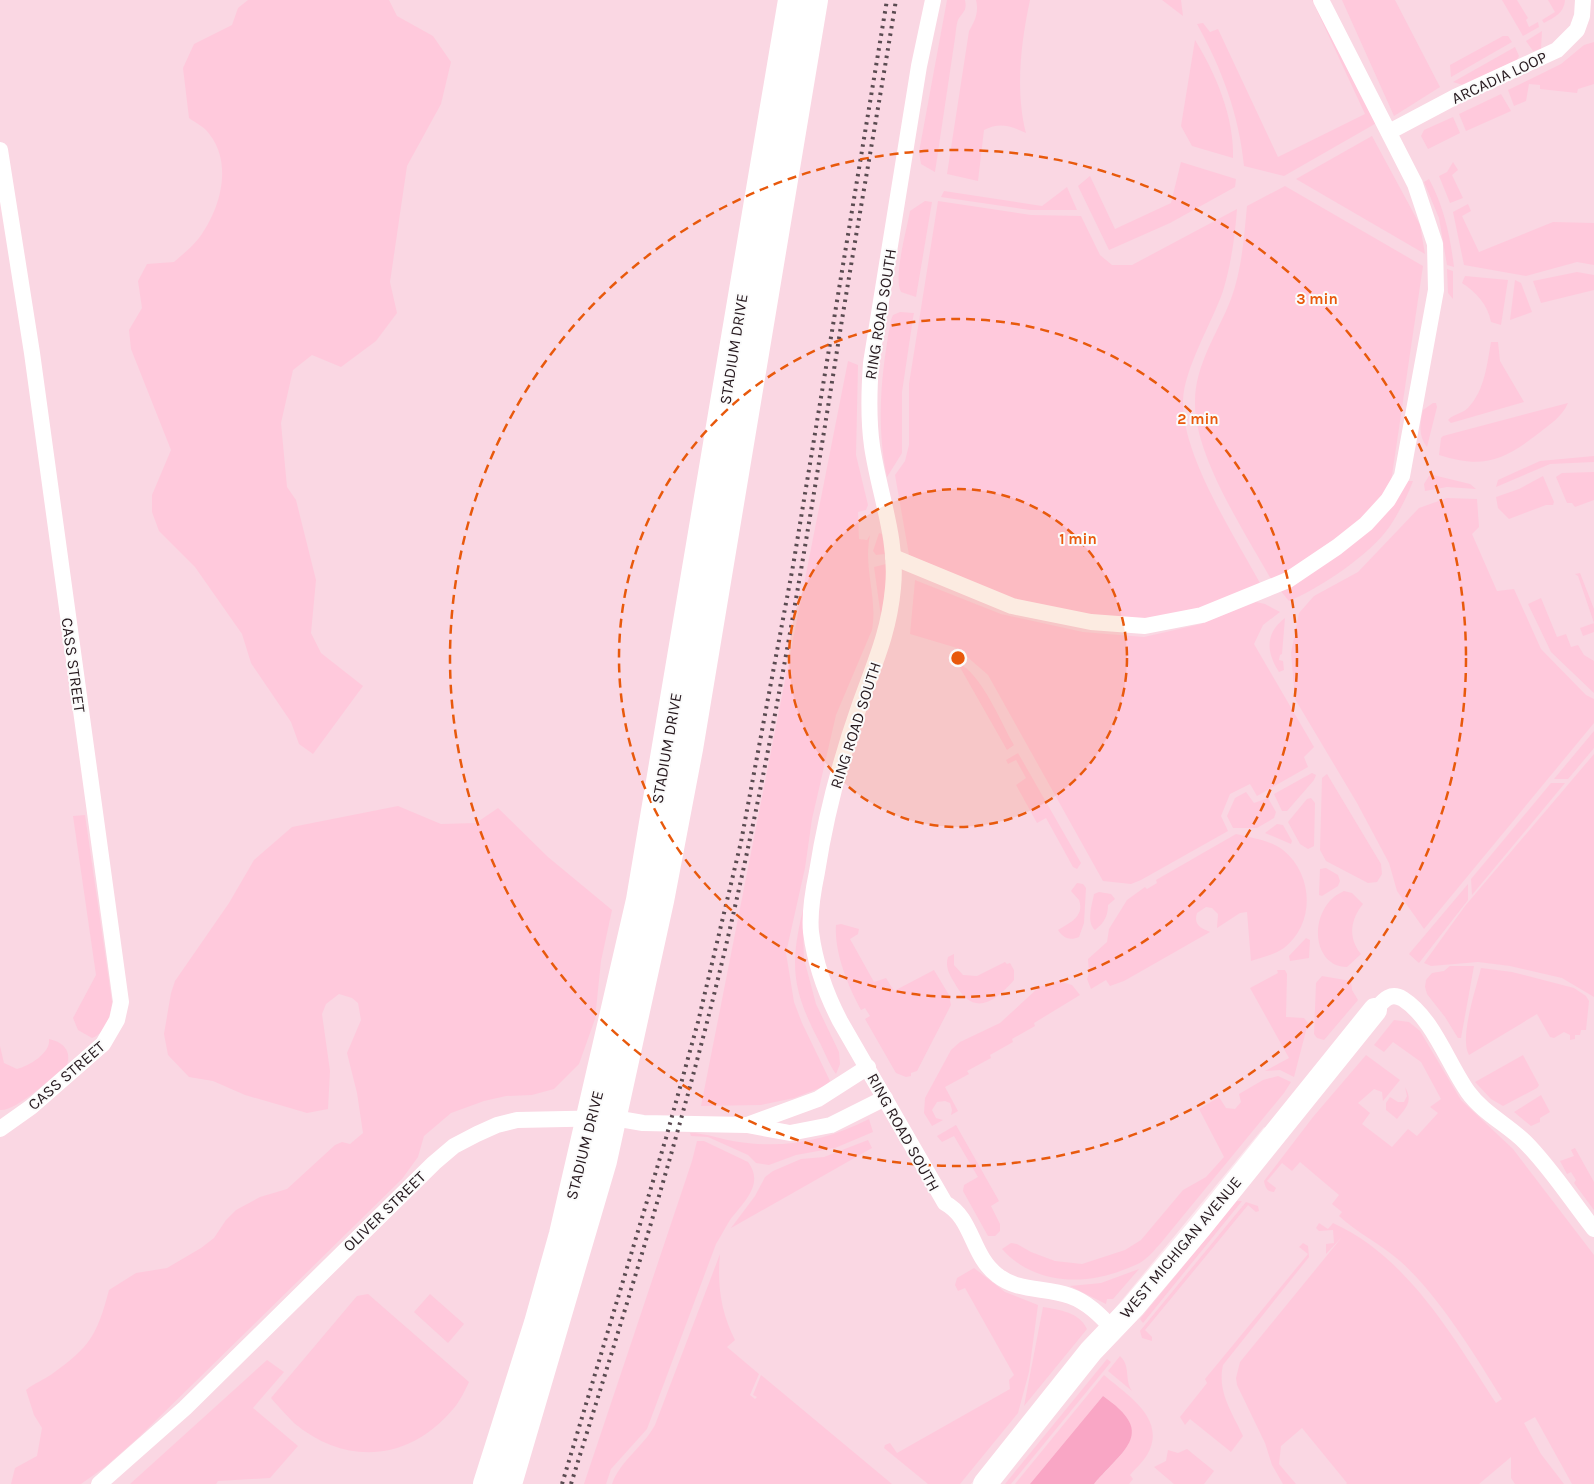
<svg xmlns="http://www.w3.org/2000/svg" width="1594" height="1484" font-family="Karla,sans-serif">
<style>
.built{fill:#fad7e3}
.green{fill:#ffc9dc}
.water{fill:#f9a6c5}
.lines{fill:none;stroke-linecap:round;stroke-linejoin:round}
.street{stroke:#fff;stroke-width:16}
.secondary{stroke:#fff;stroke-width:24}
.primary{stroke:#fff;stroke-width:26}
.rail{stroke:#5a4b51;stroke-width:4;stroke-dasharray:2.5 5;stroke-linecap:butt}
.ring{fill:none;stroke:#e8590c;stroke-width:2.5;stroke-dasharray:9 6}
.labels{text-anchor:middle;stroke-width:4;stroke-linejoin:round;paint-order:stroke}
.street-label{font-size:16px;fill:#26191e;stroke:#fbfbfb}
.centre{fill:#e8590c;stroke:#fbfbfb;stroke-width:2.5}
.ring-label{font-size:15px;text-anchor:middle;font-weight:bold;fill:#e8590c;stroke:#fbfbfb;stroke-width:4;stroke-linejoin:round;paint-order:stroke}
</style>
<rect width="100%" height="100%" fill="#fde7ee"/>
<polygon class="built" points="0,0 1594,0 1594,1484 984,1484 1274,1134 1264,1127 971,1484 0,1484"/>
<g class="green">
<path d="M 248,0 L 389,0 L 397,16 L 433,36 L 451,62 L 441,104 L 407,166 L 390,282 L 397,313 L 376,341 L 341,367 L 312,355 L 293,370 L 281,423 L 287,487 L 296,500 L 316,580 L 311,633 L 321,653 L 363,686 L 313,754 L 299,744 L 291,722 L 251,663 L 242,634 L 195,567 L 159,531 L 152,512 L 152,495 L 171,450 L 131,349 L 129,330 L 142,308 L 138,281 L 147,264 L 174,262 C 182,255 192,247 199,238 C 220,210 233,165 210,135 C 206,128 196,123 189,118 L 183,68 L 194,44 L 232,25 L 238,8 Z"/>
<path d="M 947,0 L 965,0 C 967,10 964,11 959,18 C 956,23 956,33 955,38 L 935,172 L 921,164 L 919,152 Z"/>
<path d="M 976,0 L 1030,0 C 1021,42 1015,91 1026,133 C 1010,126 1000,122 984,130 L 978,181 L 947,174 L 969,31 C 975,21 979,12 976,0 Z"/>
<polygon points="1162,0 1181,0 1183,16"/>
<path d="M 1312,0 L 1325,0 L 1380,121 L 1284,176 L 1244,166 C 1239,115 1222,69 1197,24 L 1203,23 L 1210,32 L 1218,29 L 1278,157 L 1365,114 Z"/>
<polygon points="1342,0 1395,0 1440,87 1394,116"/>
<polygon points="1502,0 1517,0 1528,18 1526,20 1529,27 1538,22 1539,27 1523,36"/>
<path d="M 1548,0 L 1565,0 C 1564,13 1555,17 1544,23 L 1542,20 L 1555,12 Z"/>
<polygon points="1542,31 1541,49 1533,51 1526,41"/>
<polygon points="1503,36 1508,36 1512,42 1451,77 1450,65"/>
<path d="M 1195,40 C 1216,74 1234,117 1233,158 L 1192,146 L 1181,126 Z"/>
<polygon points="1594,42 1594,84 1578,89 1577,93 1540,89 1540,85 1529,84 1526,101 1514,106 1508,90 1561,64 1584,45"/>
<polygon points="1515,47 1519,56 1517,60 1463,85 1453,82"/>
<polygon points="1501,94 1511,111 1466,131 1459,114"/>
<polygon points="1453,117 1460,133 1428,149 1421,136 1424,130"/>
<polygon points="1372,136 1420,225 1425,254 1296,179"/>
<polygon points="1181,162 1236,179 1235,187 1170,223 1109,250 1078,186 1090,176 1115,229 1171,203"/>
<polygon points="1453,162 1458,170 1452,175 1463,198 1450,203 1439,176 1447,172"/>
<path d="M 1429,179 C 1444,207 1450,235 1454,267 L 1447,265 L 1439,218 L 1424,182 Z"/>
<path d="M 1285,186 L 1423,266 L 1391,482 L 1379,500 L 1357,524 L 1272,581 C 1246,534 1194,456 1195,402 C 1195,364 1218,333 1231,299 C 1242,269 1244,237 1247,206 Z"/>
<polygon points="1067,187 1077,210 1030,210 941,197 944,191 1042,206"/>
<path d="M 925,201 L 932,202 L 916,297 L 901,292 C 893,277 907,229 910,211 Z"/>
<path d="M 938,201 L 1031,215 L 1081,216 L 1100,255 L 1112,265 L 1132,265 L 1237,209 C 1235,236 1231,265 1223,291 C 1212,323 1184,368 1183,401 C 1182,457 1235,536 1261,585 L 1194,612 L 1141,621 L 1084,617 L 1015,600 L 909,555 L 895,475 L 905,461 L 909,445 L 909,384 Z"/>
<polygon points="1468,204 1471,211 1462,216 1479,252 1553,222 1594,223 1594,265 1577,262 1526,276 1464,265 1453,212"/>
<polygon points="1447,269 1453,271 1453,299 1448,293"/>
<polygon points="1577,272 1594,275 1594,290 1541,303 1533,281"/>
<path d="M 1465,276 L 1508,280 L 1501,325 L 1491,322 C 1488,305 1476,292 1462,283 Z"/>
<polygon points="1515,280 1521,283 1532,312 1510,320"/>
<path d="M 900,312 L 914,313 L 913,318 L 902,392 L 902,453 L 887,477 C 876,424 881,373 891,320 L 893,315 Z"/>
<path d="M 1491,342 L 1498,342 L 1500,361 L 1524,402 L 1451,423 L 1448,420 C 1453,414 1462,414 1468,408 C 1485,390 1487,364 1491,342 Z"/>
<path d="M 848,361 L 858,365 L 856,455 L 868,505 L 866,510 L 858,512 L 859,539 L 867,540 L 870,535 C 863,569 878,597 872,630 L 836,715 L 812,819 L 805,868 L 786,953 L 794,1002 L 802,1023 L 830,1081 L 825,1086 L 794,1098 L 761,1105 L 701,1106 Z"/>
<path d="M 1433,403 L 1436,403 L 1437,407 L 1427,447 C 1418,436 1420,423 1423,410 Z"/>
<path d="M 1568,403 C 1562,417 1550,424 1539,433 C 1503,461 1483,469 1439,455 L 1441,438 L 1443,436 Z"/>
<polygon points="1594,456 1594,462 1550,464 1496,487 1498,480 1540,461"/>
<polygon points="1594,472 1594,500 1575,507 1572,503 1567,503 1556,477 1562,473"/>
<polygon points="1433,475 1470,484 1476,489 1447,487 1425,491 1424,484 1429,476"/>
<polygon points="1543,476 1554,502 1553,505 1546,505 1509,519 1498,508 1496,497 1519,489"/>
<path d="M 1408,481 L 1413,481 C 1407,497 1399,512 1390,526 C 1371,554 1320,588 1289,601 L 1280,590 Z"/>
<polygon points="1447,498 1477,499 1479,527 1472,534 1497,591 1514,589 1541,649 1586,695 1594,699 1594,723 1424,929 1397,891 1389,863 1357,803 1295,699 1291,653 1299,613 1314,596 1358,572 1419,508"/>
<polygon points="879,533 882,534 885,554 876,555 873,551"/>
<polygon points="886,564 887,577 881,617 874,567"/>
<polygon points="1580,573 1594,609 1594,632 1583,636 1580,628 1594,623 1578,576 1575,574"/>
<polygon points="915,580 1001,614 1083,632 1144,637 1201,624 1256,602 1265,604 1280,612 1263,625 1254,644 1314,747 1304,757 1308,767 1257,796 1250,784 1230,794 1221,816 1228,831 1141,880 1131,884 1103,881 988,675 957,648 910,634"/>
<polygon points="1541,598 1557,637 1566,634 1571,647 1578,645 1584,655 1594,661 1594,693 1551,652 1528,604"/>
<path d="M 1285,618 L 1282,654 L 1280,655 L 1279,660 L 1283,661 L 1284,670 L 1279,672 C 1266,652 1265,633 1285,618 Z"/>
<path d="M 957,662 C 982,674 1000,721 1014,745 L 1007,750 Z"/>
<polygon points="1594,731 1594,748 1568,779 1554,779"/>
<polygon points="1018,753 1081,863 1077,869 1073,867 1046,818 1037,823 1016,785 1026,778 1016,760 1008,764 1006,760"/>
<polygon points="1594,754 1594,997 1562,978 1510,966 1478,962 1431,966 1424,963 1465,906"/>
<polygon points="1312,773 1316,775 1314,780 1287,811 1282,811 1274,794"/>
<polygon points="1327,774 1381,864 1382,874 1377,882 1368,883 1326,861 1320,850 1322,778"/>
<polygon points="1551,783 1565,783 1472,895 1471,879"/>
<polygon points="1246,792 1254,803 1268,798 1276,812 1274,818 1257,828 1233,828 1227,816 1235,798"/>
<polygon points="1311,798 1315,803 1314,846 1308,849 1300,844 1288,822 1307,799"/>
<path d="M 398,806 L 441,824 L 476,823 L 498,808 L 548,857 L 612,910 L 601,961 L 595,1019 L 579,1064 L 554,1089 L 532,1095 L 506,1096 L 484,1101 L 451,1113 L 424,1136 L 418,1157 L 402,1179 L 139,1437 L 105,1467 L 81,1484 L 11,1484 L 15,1468 L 37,1456 L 42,1428 L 34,1415 L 26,1390 C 34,1383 44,1380 52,1374 C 90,1347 97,1335 109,1290 L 136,1273 L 167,1268 L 201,1248 L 214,1238 L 226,1220 L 236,1210 L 260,1197 L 287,1189 L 335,1145 L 342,1142 L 350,1144 L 363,1133 L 357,1093 L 347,1053 L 361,1020 L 358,1003 L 352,998 L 339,994 L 326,1004 L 322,1014 L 330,1071 L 328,1109 L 307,1113 L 245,1095 L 213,1081 L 189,1077 L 168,1055 L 164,1034 L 171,993 L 175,981 L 229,903 L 254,860 L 292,827 Z"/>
<path d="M 85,815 L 112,1002 C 111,1015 105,1034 92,1038 L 78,1030 L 73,1018 L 96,975 L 73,816 Z"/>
<polygon points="1277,824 1283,825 1292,841 1291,844 1265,833"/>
<path d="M 1236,834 C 1252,838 1270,840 1283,850 C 1314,875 1315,924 1284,948 C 1274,955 1262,957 1251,961 L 1247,912 L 1240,913 L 1217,928 L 1218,914 L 1212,908 L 1206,907 L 1197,913 C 1193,926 1202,928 1210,932 L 1124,981 L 1110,986 L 1106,980 L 1091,989 L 1087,979 L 1089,973 L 1088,959 L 1107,942 L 1109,929 L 1127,900 L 1145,887 L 1147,889 L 1157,883 L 1156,880 Z"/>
<polygon points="1326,868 1338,875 1340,881 1338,886 1322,896 1319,895 1320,869"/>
<path d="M 1077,883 L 1083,884 L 1086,888 L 1084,923 L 1079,937 C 1070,941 1063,938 1058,930 C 1069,923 1085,917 1079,900 L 1071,891 Z"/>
<polygon points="1468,884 1468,900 1419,963 1409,954"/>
<path d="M 1344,891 L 1352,893 L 1363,904 C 1350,920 1348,938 1361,954 L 1347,967 C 1311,967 1307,907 1344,891 Z"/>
<path d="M 1099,892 L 1111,894 L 1115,899 L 1108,905 C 1108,916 1104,923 1095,930 C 1086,922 1092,905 1094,894 Z"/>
<path d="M 806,898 L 803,930 L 804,959 L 816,1004 L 839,1052 L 840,1064 L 836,1074 C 830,1066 825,1053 820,1043 C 789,985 790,960 806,898 Z"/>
<path d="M 841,924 L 859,929 L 858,934 L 850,939 L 874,982 L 886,978 L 894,991 L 934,970 L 949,995 L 951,1005 L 917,1071 L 911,1073 L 911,1076 L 906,1077 L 896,1073 L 865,1019 L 870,1016 L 865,1008 L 861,1010 C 848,986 834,952 836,925 Z"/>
<polygon points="1306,938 1310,940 1309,958 1290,961 1289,956"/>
<path d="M 954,954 L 954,965 L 963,975 L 977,976 L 1005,962 L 1007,964 L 1010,963 L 1014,970 L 1014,980 C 992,1005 972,1016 954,982 C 949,974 945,966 948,957 Z"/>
<polygon points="1450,966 1474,966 1461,1038 1458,1038 1445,1017 1427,994 1425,987 1426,980 1432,973 1444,971"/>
<path d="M 1481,968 L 1512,972 L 1574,988 L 1586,996 L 1589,1001 L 1586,1030 L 1581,1030 L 1580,1035 L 1575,1035 L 1575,1039 L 1570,1040 L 1570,1035 L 1564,1032 L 1554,1038 L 1550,1037 L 1537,1014 L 1469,1055 C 1459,1038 1476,989 1481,968 Z"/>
<polygon points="1277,970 1285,970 1287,974 1286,1017 1304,1018 1308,1023 1294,1077 1280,1070 1265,1071 1289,1058 1250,988 1278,973"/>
<polygon points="1322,976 1351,981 1352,990 1358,1000 1324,1040 1317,1038 1314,1034 1316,983"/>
<polygon points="1059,981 1072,985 1080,995 1034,1023 1035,1026 1012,1039 1013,1042 990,1055 991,1058 967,1071 969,1074 945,1087 958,1111 951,1115 952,1110 950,1103 945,1101 937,1102 932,1110 936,1118 943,1120 932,1126 924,1113 925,1098 951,1050 960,1042 1000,1023 1039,987"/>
<path d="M 1394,1020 L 1409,1022 L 1420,1031 L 1461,1100 L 1513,1149 L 1594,1255 L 1594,1484 L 1572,1484 L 1535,1417 L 1524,1423 L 1541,1454 L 1564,1484 L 1515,1484 L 1511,1478 L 1511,1457 L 1479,1484 L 1346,1484 L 1347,1483 L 1302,1428 L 1281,1446 L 1279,1464 L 1296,1484 L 1283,1484 L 1272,1465 L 1265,1443 L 1237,1385 L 1236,1378 L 1240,1362 L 1342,1237 L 1326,1254 L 1326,1244 L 1334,1243 L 1333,1230 L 1319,1231 L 1316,1228 L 1319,1223 L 1328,1229 L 1333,1223 C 1408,1257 1453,1337 1496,1403 L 1502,1399 C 1475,1355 1439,1296 1400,1261 C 1381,1244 1357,1233 1339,1216 L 1342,1212 L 1332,1204 L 1339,1195 L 1300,1162 L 1292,1171 L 1282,1163 L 1267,1181 L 1276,1188 L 1274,1192 C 1267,1192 1265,1187 1264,1181 L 1313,1117 L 1366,1055 L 1400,1080 L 1383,1101 L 1382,1092 L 1374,1089 L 1358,1103 L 1370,1113 L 1362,1124 L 1392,1147 L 1408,1129 L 1417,1136 L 1438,1113 L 1430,1107 L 1441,1099 L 1421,1062 L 1393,1042 L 1384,1052 L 1374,1045 Z"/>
<path d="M 49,1039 C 63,1042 72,1051 67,1065 C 54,1075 16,1112 0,1110 L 0,1046 L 4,1063 L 17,1069 C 29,1066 51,1053 49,1039 Z"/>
<polygon points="1523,1055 1539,1085 1537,1088 1503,1106 1491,1099 1475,1082"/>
<path d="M 1278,1076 L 1291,1082 L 1284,1093 L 1160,1244 C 1155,1249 1150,1256 1144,1260 C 1138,1265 1130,1267 1123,1270 C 1083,1286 1033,1284 1002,1249 L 1011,1243 L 1017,1244 L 1031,1252 L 1055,1261 L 1082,1264 L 1125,1250 L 1141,1240 L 1183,1190 L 1206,1177 L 1224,1157 L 1199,1109 L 1219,1097 L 1226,1108 L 1235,1109 L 1241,1102 L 1239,1094 L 1263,1080 Z"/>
<path d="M 1405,1087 C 1413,1101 1407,1107 1397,1119 L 1386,1110 L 1386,1103 L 1390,1097 L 1398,1102 L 1404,1102 L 1407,1096 Z"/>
<polygon points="1541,1095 1550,1112 1540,1118 1540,1122 1531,1126 1514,1112"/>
<path d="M 869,1119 L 873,1132 L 835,1148 L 796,1155 L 769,1165 L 756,1163 L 748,1155 L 708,1137 L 691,1136 L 690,1133 C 707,1133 722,1140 739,1142 C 785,1149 828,1140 869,1119 Z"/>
<polygon points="956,1125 999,1201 991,1206 1000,1224 1000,1231 995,1236 988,1236 963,1191 964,1185 978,1177 954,1136 942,1142 937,1136"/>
<polygon points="868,1140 872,1148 731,1228 755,1196 765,1177 773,1171 801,1159 824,1157"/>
<path d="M 697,1141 L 704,1141 L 748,1162 C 765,1184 743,1203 730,1220 C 725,1228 721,1236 716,1244 L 647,1429 L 611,1469 L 606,1484 L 584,1484 L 692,1161 Z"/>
<polygon points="1575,1148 1594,1182 1594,1210 1574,1183 1576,1180 1571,1172 1567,1174 1560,1161 1574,1156 1571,1150"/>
<polygon points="1237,1201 1242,1201 1143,1323 1140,1319"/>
<polygon points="1246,1202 1258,1206 1259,1211 1256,1212 1248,1205 1145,1330 1152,1337 1152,1341 1142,1338 1140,1331"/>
<path d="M 1303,1243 L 1308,1246 L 1309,1257 L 1223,1365 C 1217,1392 1232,1412 1243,1436 L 1231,1452 L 1190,1419 L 1185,1425 L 1180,1417 L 1207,1383 L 1205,1379 L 1308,1254 L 1299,1247 Z"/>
<path d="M 720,1254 C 717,1285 721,1312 735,1340 L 727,1347 L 759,1374 L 750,1395 L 755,1399 L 757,1397 L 753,1395 L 761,1375 L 892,1484 L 612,1484 C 620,1461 643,1447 655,1425 Z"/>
<polygon points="974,1268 1005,1292 1038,1305 1029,1372 1018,1413 960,1484 928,1484 884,1448 885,1445 890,1443 897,1453 1010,1389 1009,1380 1014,1375 965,1288 958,1291 955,1285 957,1278"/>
<polygon points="1139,1269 1113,1299 1107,1299 1106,1304 1070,1286 1101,1283"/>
<path d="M 368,1294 L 469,1382 C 465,1390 460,1401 454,1408 C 410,1461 347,1467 294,1423 C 286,1415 278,1406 271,1398 L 357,1296 Z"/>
<polygon points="430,1294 464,1324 448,1343 414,1312"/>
<path d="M 1043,1307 C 1060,1310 1079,1312 1087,1329 L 1024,1406 Z"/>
<path d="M 1120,1356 C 1131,1366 1124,1379 1132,1391 L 1108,1371 Z"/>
<polygon points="1107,1359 1111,1362 1011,1484 1005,1484"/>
<polygon points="267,1360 284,1372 253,1408 298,1446 270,1478 218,1481 216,1484 130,1484"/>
<path d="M 1104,1375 C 1127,1395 1168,1419 1147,1455 C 1143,1462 1135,1469 1130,1475 L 1133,1479 L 1129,1484 L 1094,1484 C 1126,1448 1155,1432 1103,1396 L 1030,1484 L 1015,1484 Z"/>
<polygon points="1187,1449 1214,1471 1204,1484 1174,1484 1154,1467 1166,1461 1168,1450 1178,1453"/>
</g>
<path class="water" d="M 1103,1396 C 1156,1433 1126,1447 1094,1484 L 1030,1484 Z"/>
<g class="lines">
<g class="street">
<path d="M 933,0 L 919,66 L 871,363 C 869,391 868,418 872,446 C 879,494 898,539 893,588 C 889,632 875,662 860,704 C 841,758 826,814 817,872 C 813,891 809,912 811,932 C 815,963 826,994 840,1021 L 945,1203 C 973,1218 971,1255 997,1275 C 1018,1292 1045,1287 1070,1296 C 1087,1302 1100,1315 1112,1328"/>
<polyline points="1389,132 1455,97 1557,50 1577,30 1582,16 1583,0"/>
<polyline points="0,150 32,353 121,1002 117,1020 103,1044 31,1107 0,1129"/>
<polyline points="893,557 1012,606 1091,622 1145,626 1202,615 1288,580 1337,547 1366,524 1388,500 1402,476 1436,290 1435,244 1415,184 1321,0"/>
<path d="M 1375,1010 C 1383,1001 1390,991 1403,999 C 1433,1018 1448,1064 1468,1092 C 1483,1113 1508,1125 1525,1142 C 1551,1168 1571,1200 1594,1229"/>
<polyline points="747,1125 818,1099 868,1067"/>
<polyline points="99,1484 185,1408 434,1163 454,1146 477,1134 497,1125 517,1120 614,1118 643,1123 747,1125 790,1133 831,1125 885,1098"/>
</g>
<polyline class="secondary" points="985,1484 1091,1351 1133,1307 1201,1226 1375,1010"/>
<g class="primary">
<polyline points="486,1484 537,1323 562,1234 639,900 791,0"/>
<polyline points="509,1484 604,1161 661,901 690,749 815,0"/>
</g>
<g class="rail">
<polyline points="562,1484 666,1138 698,1022 741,842 793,566 887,0"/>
<path d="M 571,1484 C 630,1294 690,1105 734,911 C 778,719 809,526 840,332 C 858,221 878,111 896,0"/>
</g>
</g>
<circle cx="958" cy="658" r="169" fill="#e8590c" fill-opacity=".12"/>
<g class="ring">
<circle cx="958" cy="658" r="169"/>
<circle cx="958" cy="658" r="339"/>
<circle cx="958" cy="658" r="508"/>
</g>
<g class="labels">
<g class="street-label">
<text transform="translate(1499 77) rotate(-25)" y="6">ARCADIA LOOP</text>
<text transform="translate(880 314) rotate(-81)" y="6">RING ROAD SOUTH</text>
<text transform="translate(733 349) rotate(-81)" y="6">STADIUM DRIVE</text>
<text transform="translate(74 665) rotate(82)" y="6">CASS STREET</text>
<text transform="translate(855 725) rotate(-72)" y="6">RING ROAD SOUTH</text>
<text transform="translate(666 748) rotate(-80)" y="6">STADIUM DRIVE</text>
<text transform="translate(66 1075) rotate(-41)" y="6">CASS STREET</text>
<text transform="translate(904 1132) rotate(61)" y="6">RING ROAD SOUTH</text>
<text transform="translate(584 1145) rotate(-76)" y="6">STADIUM DRIVE</text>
<text transform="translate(384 1211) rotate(-44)" y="6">OLIVER STREET</text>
<text transform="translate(1180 1247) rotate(-50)" y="6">WEST MICHIGAN AVENUE</text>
</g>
</g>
<circle cx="958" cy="658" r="8" class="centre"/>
<g class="ring-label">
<text x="1317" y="304">3 min</text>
<text x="1198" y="424">2 min</text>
<text x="1078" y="544">1 min</text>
</g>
</svg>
